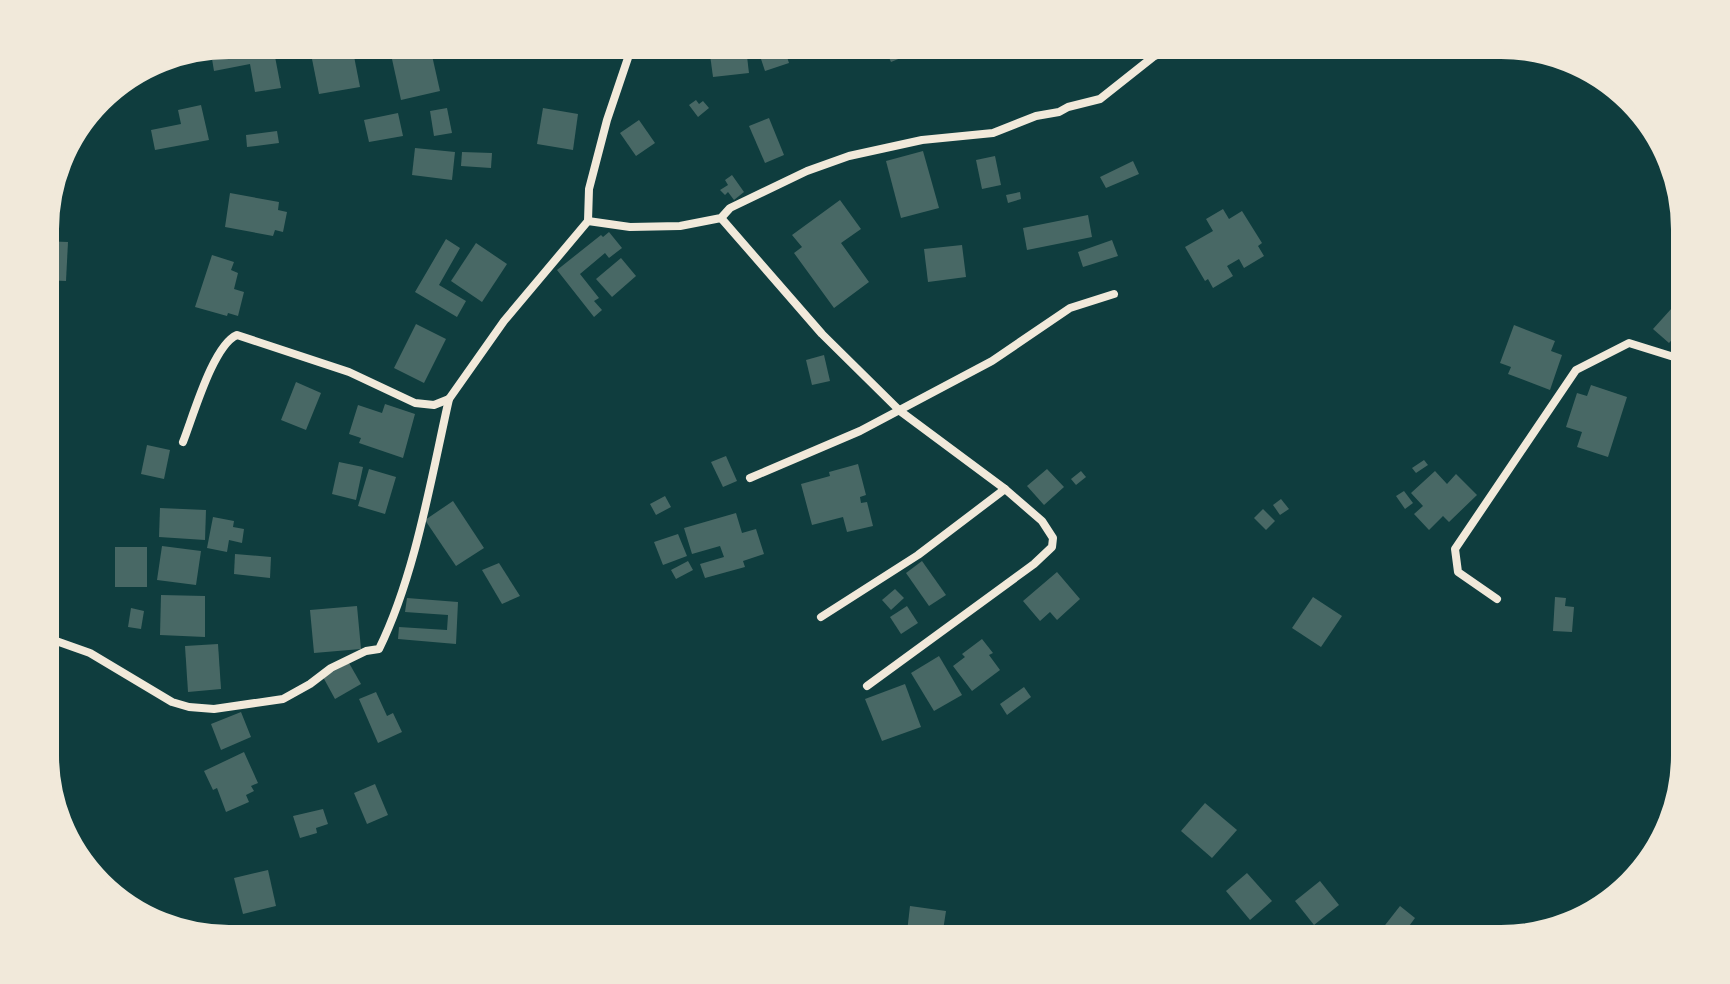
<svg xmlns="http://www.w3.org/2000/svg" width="1730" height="984" font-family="'Asap Condensed',sans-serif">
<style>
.building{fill:#486865}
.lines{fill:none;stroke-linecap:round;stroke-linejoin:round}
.minor{stroke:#f1e9da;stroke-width:8}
.rim{fill:none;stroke:#f1e9da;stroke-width:10}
</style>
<rect width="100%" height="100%" fill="#0f3d3e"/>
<g class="building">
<polygon points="681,40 688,40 694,49 680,59 677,55 687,49"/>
<polygon points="708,40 745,40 749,73 713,77"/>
<polygon points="881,40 901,40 908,55 891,62"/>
<polygon points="272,41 281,88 255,92 250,64 214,71 211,53"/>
<polygon points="429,42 440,91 401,100 390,50"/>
<polygon points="352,46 360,87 319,94 311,54"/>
<polygon points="784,48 789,63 765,71 760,56"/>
<polygon points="696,100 699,104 703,101 709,108 698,117 689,105"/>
<polygon points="201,105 209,140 155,150 151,130 181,124 178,110"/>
<polygon points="447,108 452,133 434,136 430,111"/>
<polygon points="543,108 578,114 573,150 537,144"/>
<polygon points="398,113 403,136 369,142 364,120"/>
<polygon points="769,118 784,155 765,163 749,126"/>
<polygon points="639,120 655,143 636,156 620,133"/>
<polygon points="277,131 279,143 247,147 246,135"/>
<polygon points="415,148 455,152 452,180 412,175"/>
<polygon points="923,151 939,208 901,218 886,161"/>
<polygon points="462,152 492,153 491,168 461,166"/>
<polygon points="995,156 1001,185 982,189 976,160"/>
<polygon points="1133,161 1139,174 1106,188 1100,177"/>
<polygon points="732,175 744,192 734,200 728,192 725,195 720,190 728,185 725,180"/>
<polygon points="1020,192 1021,199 1008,203 1006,195"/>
<polygon points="230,193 279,202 278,210 287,212 283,232 275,230 273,236 225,227"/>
<polygon points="840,200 861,229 841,243 869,282 834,308 794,253 802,247 792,235"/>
<polygon points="1223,209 1229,219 1242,211 1262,243 1258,246 1264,256 1244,268 1239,259 1227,266 1233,276 1213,288 1208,279 1205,281 1185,247 1213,231 1206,219"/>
<polygon points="1088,215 1092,237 1027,250 1023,228"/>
<polygon points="609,232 622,248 609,258 605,253 580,274 599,298 594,301 602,310 594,317 557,270 601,235 603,237"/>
<polygon points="446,239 460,248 439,285 466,301 457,317 415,292"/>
<polygon points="1112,240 1118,256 1083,267 1078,252"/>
<polygon points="42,241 68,242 66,281 42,280"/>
<polygon points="476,243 507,264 482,302 451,281"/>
<polygon points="962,245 966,277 928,282 924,249"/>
<polygon points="212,255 234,262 231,270 238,273 234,289 244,292 238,316 228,313 227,316 195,307"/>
<polygon points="621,258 636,276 612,297 596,279"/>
<polygon points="1681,298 1690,305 1690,319 1669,343 1653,329"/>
<rect x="42" y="322" width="11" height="34"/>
<polygon points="416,324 446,339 424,383 394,368"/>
<polygon points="1514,325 1555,341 1551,351 1562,355 1550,390 1508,374 1511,367 1500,363"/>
<polygon points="824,355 830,381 812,385 806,360"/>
<polygon points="296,382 321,393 306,430 281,420"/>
<polygon points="1591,385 1627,397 1608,457 1577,447 1582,432 1566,427 1577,393 1587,396"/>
<polygon points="385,404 415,414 403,458 359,443 361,438 349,434 358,405 382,413"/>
<polygon points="147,445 170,450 164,479 141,474"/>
<polygon points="726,456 737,481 723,487 711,462"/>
<polygon points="1424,460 1428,465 1416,473 1412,468"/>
<polygon points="339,462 363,467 356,500 332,494"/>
<polygon points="858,464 866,495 860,497 861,503 867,502 873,526 847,532 843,517 812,525 801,484 830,476 829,472"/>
<polygon points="369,469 396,477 385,514 358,506"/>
<polygon points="1047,469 1064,487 1044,505 1027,486"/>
<polygon points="1081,471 1086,477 1076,485 1071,479"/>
<polygon points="1435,471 1447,484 1456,474 1477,495 1449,522 1443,516 1429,530 1414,514 1423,506 1411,493"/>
<polygon points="1404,491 1413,503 1405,509 1396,496"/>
<polygon points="665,496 671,507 656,515 650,504"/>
<polygon points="1281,499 1289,509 1280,515 1273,505"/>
<polygon points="453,501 484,548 456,566 425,520"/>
<polygon points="160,508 206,510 205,540 159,537"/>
<polygon points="1263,509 1275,521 1266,530 1254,518"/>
<polygon points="736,513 742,533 756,529 764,554 743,561 745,567 705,578 700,564 724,557 720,546 692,554 684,528"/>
<polygon points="213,517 234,521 233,527 244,529 242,543 229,540 227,552 207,548"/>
<polygon points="678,534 687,556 663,565 654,542"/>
<polygon points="162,546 201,551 196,585 157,580"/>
<rect x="115" y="547" width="32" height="40"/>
<polygon points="235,554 271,557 270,578 234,574"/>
<polygon points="688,561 693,570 676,579 671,570"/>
<polygon points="922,561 946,595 929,606 906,573"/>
<polygon points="499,563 520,596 502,604 482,570"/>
<polygon points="1057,572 1080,599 1057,620 1050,612 1040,621 1023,601"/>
<polygon points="895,589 904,598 891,610 882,600"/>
<polygon points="161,595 205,596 205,637 160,635"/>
<polygon points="1313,597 1342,616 1321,647 1292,628"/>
<polygon points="1555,597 1566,598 1565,606 1574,607 1572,632 1553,631"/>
<polygon points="407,598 458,602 456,644 398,639 399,627 447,630 448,615 405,612"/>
<polygon points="357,606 361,649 314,653 310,610"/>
<polygon points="907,606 918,623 901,634 890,617"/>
<polygon points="131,608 144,611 141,629 128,627"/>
<polygon points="982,639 993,653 989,655 1000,670 972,691 953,666 965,657 962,654"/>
<polygon points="218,644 221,689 188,692 185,646"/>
<polygon points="939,656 962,695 934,711 911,673"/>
<polygon points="349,663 361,684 335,699 323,677"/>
<polygon points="905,684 921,727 882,741 865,699"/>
<polygon points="1024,687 1031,697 1007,715 1000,704"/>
<polygon points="376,692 387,716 393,713 402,732 378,743 359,699"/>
<polygon points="241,712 251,737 221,750 211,724"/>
<polygon points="244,752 258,783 251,786 254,791 246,795 249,802 226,812 217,788 213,790 204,771"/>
<polygon points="375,784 388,815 367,824 354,793"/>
<polygon points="1205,803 1237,830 1212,858 1181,831"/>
<polygon points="323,809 328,824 316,828 317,833 300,838 293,816"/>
<polygon points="268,870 276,906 243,914 234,878"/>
<polygon points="1247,873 1272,901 1250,920 1226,891"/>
<polygon points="1320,881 1339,905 1314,925 1295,901"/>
<polygon points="910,906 946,911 942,937 907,932"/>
<polygon points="1400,906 1415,918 1398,941 1382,929"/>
</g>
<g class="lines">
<g class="minor">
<polyline points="721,218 822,334 900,411 1005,489 1042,521 1053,538 1052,547 1034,564 867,686"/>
<polyline points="588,221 630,227 680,226 721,218 730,208 807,171 849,156 922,140 993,133 1036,116 1059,112 1068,107 1100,99 1153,57 1187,40"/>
<polyline points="1678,358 1690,343"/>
<path d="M 183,442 C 193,417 213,345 237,335 L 349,372 L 415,403 L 434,405 L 449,399 L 504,321 L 588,221 L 589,189 L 607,120 L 632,46 L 630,40"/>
<polyline points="750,478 860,431 992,361 1070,308 1114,294"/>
<polyline points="1497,599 1458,572 1455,549 1576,370 1629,343 1690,362"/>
<polyline points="821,617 918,555 1005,489"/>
<path d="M 42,636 L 90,653 L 172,702 L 189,707 L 214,709 L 283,699 L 310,684 L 331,668 L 366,651 L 379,649 C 415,576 431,479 449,399"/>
</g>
</g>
<path d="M0 0H1730V984H0ZM229 54H1501A175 175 0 0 1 1676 229V755A175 175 0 0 1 1501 930H229A175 175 0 0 1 54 755V229A175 175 0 0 1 229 54Z" fill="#f1e9da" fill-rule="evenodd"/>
<path class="rim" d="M229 54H1501A175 175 0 0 1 1676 229V755A175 175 0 0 1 1501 930H229A175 175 0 0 1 54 755V229A175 175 0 0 1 229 54Z"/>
</svg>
